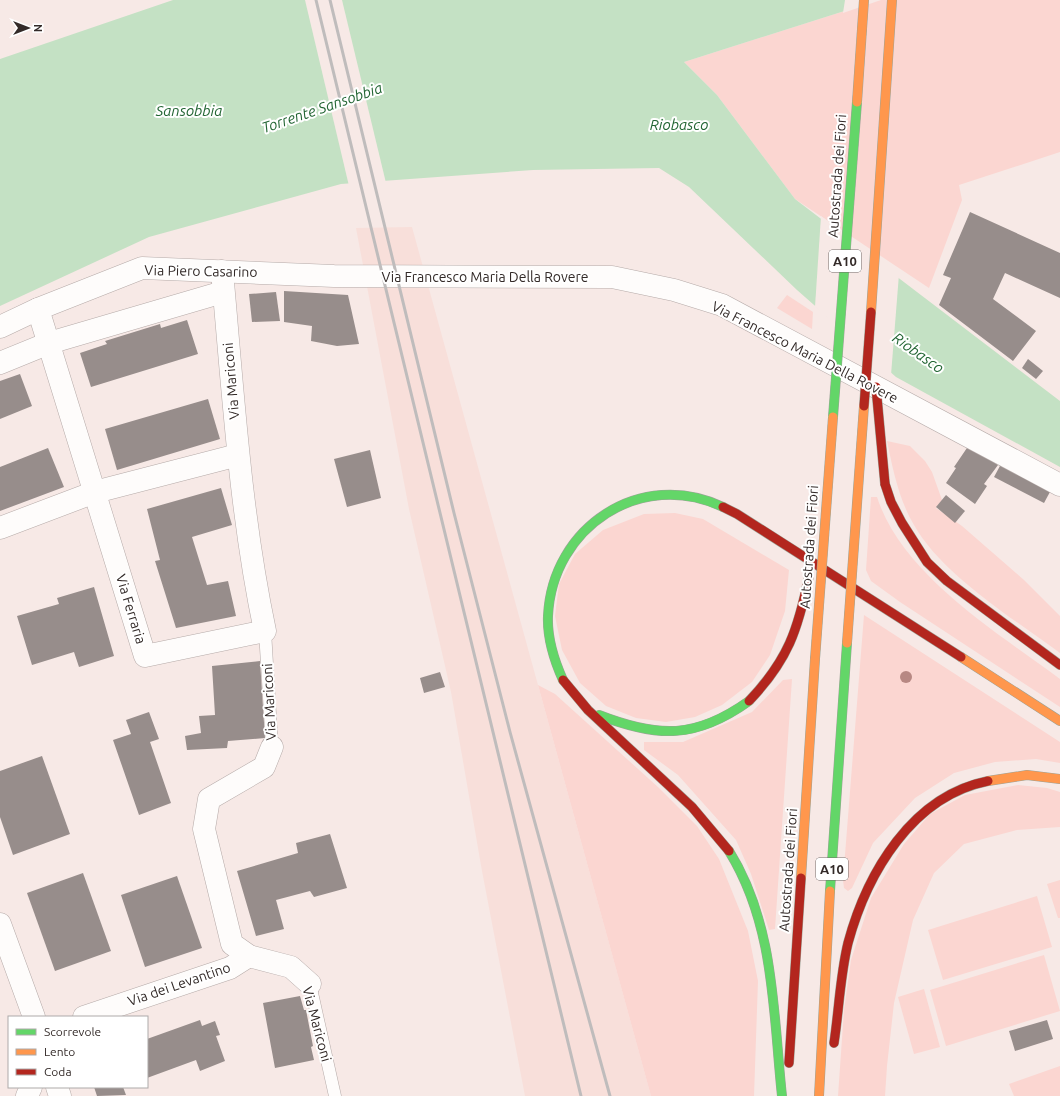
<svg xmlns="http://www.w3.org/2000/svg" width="1060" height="1096" font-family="Ubuntu,sans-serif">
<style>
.built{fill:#f8dfda}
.green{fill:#fbd6d1}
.water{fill:#c4e1c4}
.pier{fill:#f7e9e6}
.building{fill:#978d8b}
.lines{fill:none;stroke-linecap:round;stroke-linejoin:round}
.lane-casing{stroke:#b5aaa8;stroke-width:13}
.street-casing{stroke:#b5aaa8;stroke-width:23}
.fast-casing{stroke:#9ca397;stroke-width:10}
.slow-casing{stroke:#9ca397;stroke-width:10}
.jam-casing{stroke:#9ca397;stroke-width:10}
.lane{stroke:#fefcfb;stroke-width:12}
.street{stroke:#fefcfb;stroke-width:22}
.fast{stroke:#63d668;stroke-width:9}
.slow{stroke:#ff974d;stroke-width:9}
.jam{stroke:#b3261e;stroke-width:9}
.rail{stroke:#bfbcbc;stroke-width:3}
.fast-bridge-casing{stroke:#9ca397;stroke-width:10;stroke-linecap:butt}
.slow-bridge-casing{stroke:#9ca397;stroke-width:10;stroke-linecap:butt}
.jam-bridge-casing{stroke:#9ca397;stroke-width:10;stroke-linecap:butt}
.fast-bridge{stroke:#63d668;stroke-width:9}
.slow-bridge{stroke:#ff974d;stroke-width:9}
.jam-bridge{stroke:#b3261e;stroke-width:9}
.tree{fill:#b78883}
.labels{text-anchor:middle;stroke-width:4;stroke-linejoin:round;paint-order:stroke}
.shield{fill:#fff;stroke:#706a68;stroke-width:1}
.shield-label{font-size:13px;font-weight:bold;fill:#332a28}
.street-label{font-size:14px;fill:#332a28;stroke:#fff}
.water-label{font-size:15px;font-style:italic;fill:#226533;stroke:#fff}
</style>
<rect width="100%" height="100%" fill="#f7e9e6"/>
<polygon class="built" points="412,227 651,1096 525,1096 482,871 451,692 409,509 356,228"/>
<g class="green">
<polygon points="879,0 1060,0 1060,152 959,185 962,200 929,288 795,199 717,95 684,62"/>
<polygon points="787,295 813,312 812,329 777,308"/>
<path d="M 887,441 L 910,446 L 925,461 L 932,472 L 942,500 L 936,508 L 962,526 L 1024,580 L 1060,616 L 1060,653 C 1014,619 942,575 914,525 C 899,500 893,470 887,441 Z"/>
<path d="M 871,497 L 877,497 C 902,575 997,632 1060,679 L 1060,707 L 900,602 L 871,581 L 866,570 Z"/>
<polygon points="675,513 703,519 789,570 785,611 770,655 752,682 722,705 695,717 666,722 636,718 606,706 580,683 562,650 555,616 559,584 575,554 603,530 644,514"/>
<polygon points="864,615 1060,742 1060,763 1036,759 995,762 954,773 915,798 873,843 852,888 848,891 844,888 843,880"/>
<polygon points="792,679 775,929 769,930 751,874 736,840 678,775 644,750 644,742 683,742 752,712 783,680"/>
<polygon points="538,685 555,694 659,788 697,826 719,859 748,931 758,981 754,1096 651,1096"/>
<polygon points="1018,785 1047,788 1060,792 1060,827 1017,830 964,844 934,873 913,920 894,1003 887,1066 885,1096 838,1096 844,1010 851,960 871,898 904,844 930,814 965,795"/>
<polygon points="1060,880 1060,918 1058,918 1047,884"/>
<polygon points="1037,896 1052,947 943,980 928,930"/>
<polygon points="1044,955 1060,1011 946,1046 930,990"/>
<polygon points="924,989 940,1047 914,1054 898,997"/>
<polygon points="1060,1066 1060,1096 1014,1096 1009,1084"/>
</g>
<polygon class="water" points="173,0 879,0 684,62 717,95 795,199 1060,401 1060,467 896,377 797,290 689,187 659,168 533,170 341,184 149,237 0,306 0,59"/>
<g class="pier">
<polygon points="305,0 342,0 386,183 349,186"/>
<polygon points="845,0 881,0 843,13"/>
<polygon points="821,216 899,274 891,375 815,307"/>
</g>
<g class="building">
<polygon points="970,212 1060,253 1060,298 1005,273 993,299 1036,331 1013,361 939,305 951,278 943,275"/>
<polygon points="284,291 348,295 359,344 337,346 311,341 312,326 284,322"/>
<polygon points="276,292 280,321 252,322 249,294"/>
<polygon points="187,320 198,354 91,387 80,353 107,344 105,341 160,324 161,328"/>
<polygon points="1028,359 1043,371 1036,379 1022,368"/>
<polygon points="20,374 32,406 0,419 0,381"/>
<polygon points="208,399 220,439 117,470 105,429"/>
<polygon points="969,445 998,465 984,484 987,486 975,504 946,483 956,468 954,467"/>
<polygon points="48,448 64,487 0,511 0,467"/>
<polygon points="370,450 381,498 347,507 334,459"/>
<polygon points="1001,464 1051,490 1044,503 994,477"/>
<polygon points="221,488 232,525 192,537 207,585 228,581 236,616 176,628 155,561 160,560 147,509"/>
<polygon points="946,495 965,511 955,523 936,507"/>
<polygon points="94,587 114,656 79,667 74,652 32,665 17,616 59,604 57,598"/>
<polygon points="260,661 265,738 228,741 227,748 187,750 185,736 201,733 199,716 215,715 212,666"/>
<polygon points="440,672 445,687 424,693 420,678"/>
<polygon points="149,712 159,739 150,742 171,803 139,815 113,740 131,734 126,720"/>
<polygon points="42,756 70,834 13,855 0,817 0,771"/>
<polygon points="330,834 347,888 314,897 310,891 276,900 284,929 256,936 237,871 298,853 296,843"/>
<polygon points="83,873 111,951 55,971 27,893"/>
<polygon points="177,876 202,948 145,967 121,895"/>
<polygon points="300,996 304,1010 306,1010 313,1046 311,1047 314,1060 275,1068 263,1003"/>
<polygon points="200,1020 202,1026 215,1021 220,1035 216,1036 225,1061 200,1071 196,1060 147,1078 147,1039"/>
<polygon points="1047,1020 1053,1039 1015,1051 1009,1031"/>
<polygon points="94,1087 123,1087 126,1095 97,1096"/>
</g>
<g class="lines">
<defs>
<g id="lane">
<polyline points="265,631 272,747"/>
<polyline points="310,984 335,1096"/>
</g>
<g id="street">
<path d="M 38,309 L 145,656 L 265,631 C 240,513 233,391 222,271"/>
<polyline points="0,327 38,309 142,268 334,276 612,277 674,290 722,305 1060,485"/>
<polyline points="0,363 49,343 223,292"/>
<polyline points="0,528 95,492 238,455"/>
<polyline points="272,747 264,767 209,799 204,829 232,944 249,956 291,967 310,984"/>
<polyline points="0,924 34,1017"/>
<polyline points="84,1017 230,968 249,956"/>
<polyline points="57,1087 60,1096"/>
<polyline points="27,1096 31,1087"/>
</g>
<g id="fast">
<path d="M 563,680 C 554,660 547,639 548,616 C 552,527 641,468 723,507"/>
<path d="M 599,715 C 658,738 696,739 749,701"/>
<path d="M 729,851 C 775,925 773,1012 782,1096"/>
<polyline points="830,891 847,643"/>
</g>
<g id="slow">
<polyline points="862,29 864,0"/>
<polyline points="871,312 892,0"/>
<polyline points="961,657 1060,721"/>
<polyline points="988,781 1027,775 1060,779"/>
<polyline points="801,878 815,659"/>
<polyline points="819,1096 830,891"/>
</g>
<g id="jam">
<polyline points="885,484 891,502 902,523 927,562 947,581 1060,665"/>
<polyline points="723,507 737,514 961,657"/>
<polyline points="563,680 588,710 692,807 729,851"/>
<path d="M 834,1043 C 839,1010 840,976 848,943 C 867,873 912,796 988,781"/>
<polyline points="789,1063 801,878"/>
</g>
</defs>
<use href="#lane" class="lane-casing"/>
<use href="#street" class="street-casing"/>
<use href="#fast" class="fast-casing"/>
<use href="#slow" class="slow-casing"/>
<use href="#jam" class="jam-casing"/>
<use href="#lane" class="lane"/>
<use href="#street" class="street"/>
<use href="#fast" class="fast"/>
<use href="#slow" class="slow"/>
<use href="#jam" class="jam"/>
<g class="rail">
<polyline points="316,0 581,1096"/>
<polyline points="330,0 454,513 510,732 610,1096"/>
</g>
<defs>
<polyline id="fast-bridge" points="833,417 857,102"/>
<g id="slow-bridge">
<polyline points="857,102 862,29"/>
<polyline points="847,643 864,406"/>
<polyline points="815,659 833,417"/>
</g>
<g id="jam-bridge">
<polyline points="876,387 885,484"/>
<polyline points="864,406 871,312"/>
<path d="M 749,701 C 788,660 798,630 809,576"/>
</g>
</defs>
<use href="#fast-bridge" class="fast-bridge-casing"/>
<use href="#slow-bridge" class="slow-bridge-casing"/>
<use href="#jam-bridge" class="jam-bridge-casing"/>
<use href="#fast-bridge" class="fast-bridge"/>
<use href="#slow-bridge" class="slow-bridge"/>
<use href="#jam-bridge" class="jam-bridge"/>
</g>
<circle class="tree" cx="906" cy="677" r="6"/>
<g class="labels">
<g class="shield">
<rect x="829" y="250" width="32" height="22" rx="3"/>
<rect x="816" y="858" width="32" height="22" rx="3"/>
</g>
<g class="shield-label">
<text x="845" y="266">A10</text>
<text x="832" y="874">A10</text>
</g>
<g class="street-label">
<text transform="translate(837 176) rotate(-86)" y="5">Autostrada dei Fiori</text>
<text transform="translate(201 271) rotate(1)" y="5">Via Piero Casarino</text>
<text x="485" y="282">Via Francesco Maria Della Rovere</text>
<text transform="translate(805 352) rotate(27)" y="5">Via Francesco Maria Della Rovere</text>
<text transform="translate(231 381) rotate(-95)" y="5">Via Mariconi</text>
<text transform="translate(809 547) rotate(-86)" y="5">Autostrada dei Fiori</text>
<text transform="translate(131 609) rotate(73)" y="5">Via Ferraria</text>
<text transform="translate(269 702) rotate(-93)" y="5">Via Mariconi</text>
<text transform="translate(788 870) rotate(-86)" y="5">Autostrada dei Fiori</text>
<text transform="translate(179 984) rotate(-19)" y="5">Via dei Levantino</text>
<text transform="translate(317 1024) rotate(75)" y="5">Via Mariconi</text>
</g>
<g class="water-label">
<text transform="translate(322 108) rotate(-19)" y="5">Torrente Sansobbia</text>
<text x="189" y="116">Sansobbia</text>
<text x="679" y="130">Riobasco</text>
<text transform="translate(918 353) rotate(35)" y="5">Riobasco</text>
</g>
</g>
<rect x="8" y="1016" width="140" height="72" fill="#ffffff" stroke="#adaaa9"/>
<rect x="16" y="1029" width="20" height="6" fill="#63d668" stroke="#adaaa9"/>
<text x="44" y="1036" font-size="12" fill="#332a28">Scorrevole</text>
<rect x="16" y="1049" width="20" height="6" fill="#ff974d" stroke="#adaaa9"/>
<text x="44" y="1056" font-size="12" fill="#332a28">Lento</text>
<rect x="16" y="1069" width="20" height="6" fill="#b3261e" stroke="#adaaa9"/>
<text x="44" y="1076" font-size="12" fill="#332a28">Coda</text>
<g transform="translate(28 28) rotate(90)" stroke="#ffffff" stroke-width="3" paint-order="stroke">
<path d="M0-3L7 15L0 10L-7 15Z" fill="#332a28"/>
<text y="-6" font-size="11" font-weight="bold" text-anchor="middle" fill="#332a28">N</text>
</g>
</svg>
